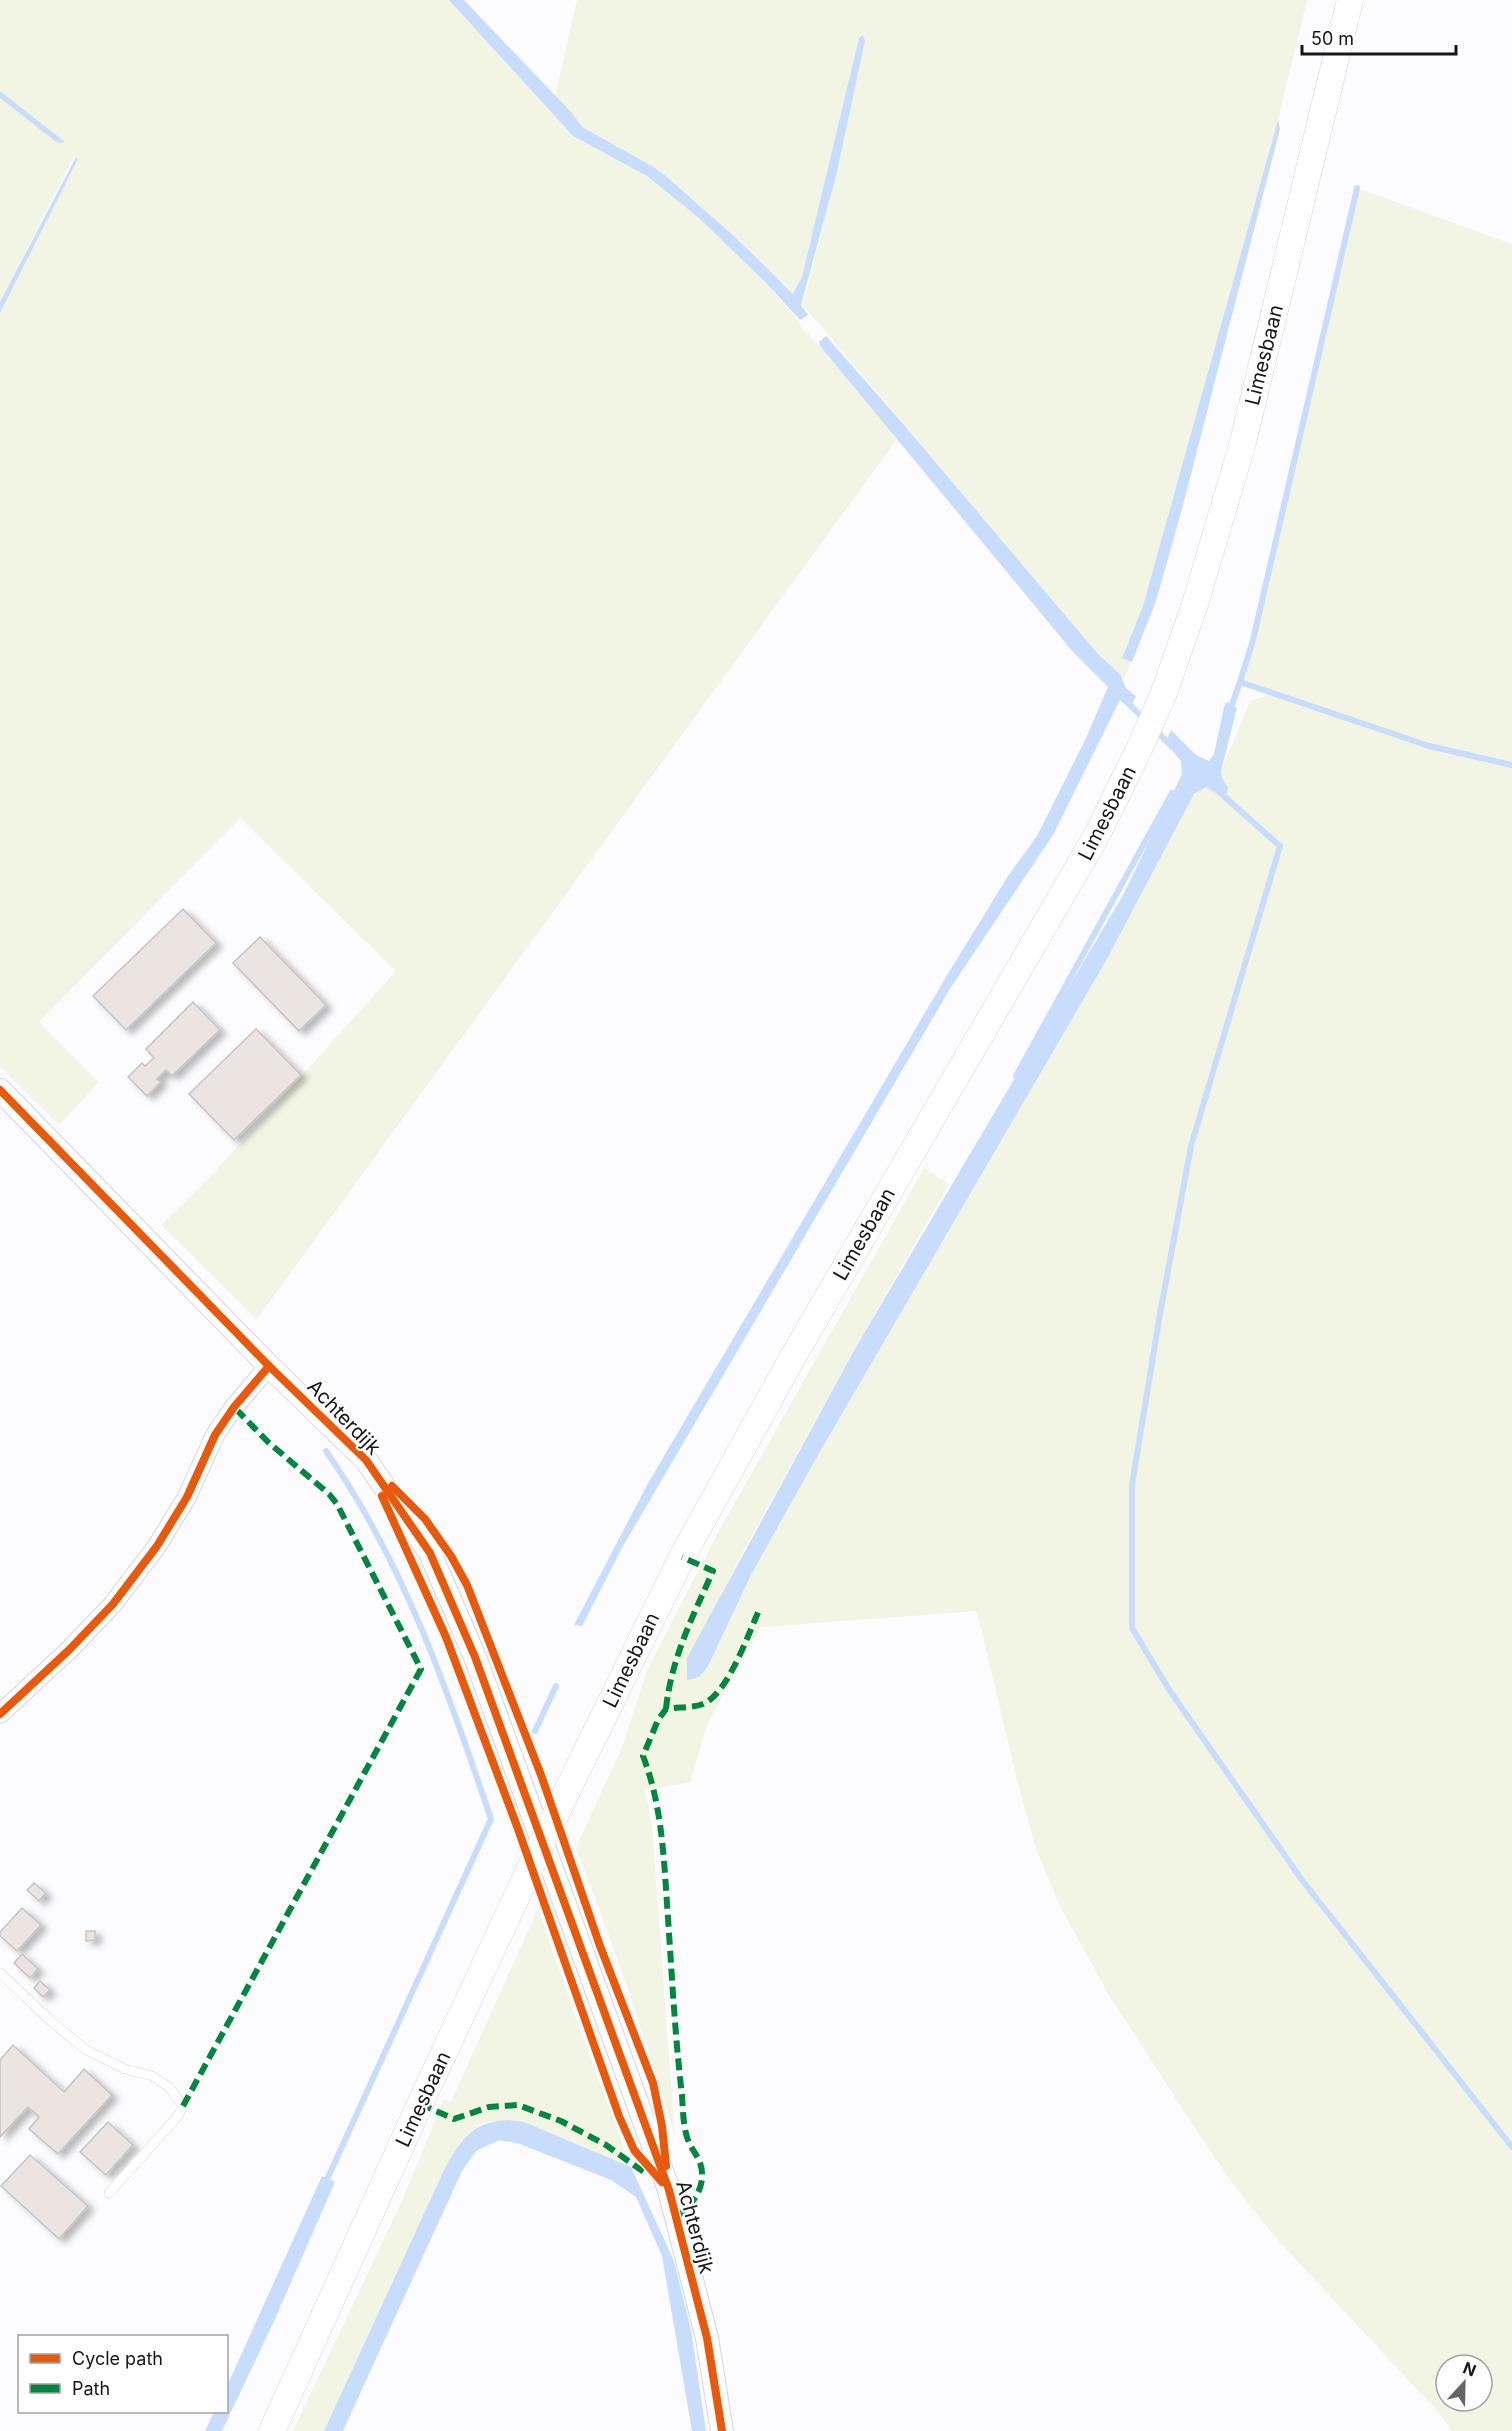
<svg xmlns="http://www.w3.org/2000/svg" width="1512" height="2431" font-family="Inter,sans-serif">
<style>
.green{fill:#f2f5e3;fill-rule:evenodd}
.water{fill:#c8dcfc}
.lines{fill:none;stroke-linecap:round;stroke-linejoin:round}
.stream{stroke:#c8dcfc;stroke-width:6}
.building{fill:#ece4e1;stroke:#c5c3c4;stroke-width:1.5;filter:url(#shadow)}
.service-casing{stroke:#d6d6d9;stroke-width:10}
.minor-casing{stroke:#d6d6d9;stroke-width:20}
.tertiary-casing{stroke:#d6d6d9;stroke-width:24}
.secondary-casing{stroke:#d6d6d9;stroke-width:27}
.service{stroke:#fff;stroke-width:9}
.minor{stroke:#fff;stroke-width:18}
.tertiary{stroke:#fff;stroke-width:22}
.secondary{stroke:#fff;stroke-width:26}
.secondary-bridge-casing{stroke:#d6d6d9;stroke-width:27;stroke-linecap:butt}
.secondary-bridge{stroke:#fff;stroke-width:26}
.quiet{stroke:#00873e;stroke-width:6;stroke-dasharray:12 6;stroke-linecap:butt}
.cycleway-casing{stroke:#fff;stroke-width:11}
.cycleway{stroke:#e8590c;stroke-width:8}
.labels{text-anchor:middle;stroke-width:4.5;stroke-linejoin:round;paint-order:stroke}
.street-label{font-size:20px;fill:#161619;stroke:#fff}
</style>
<defs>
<filter id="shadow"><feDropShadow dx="6" dy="4" stdDeviation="3" flood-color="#0004"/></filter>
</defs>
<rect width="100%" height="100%" fill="#fcfcfe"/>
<g class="green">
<polygon points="0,0 449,0 573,136 647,176 699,218 766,283 799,322 800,326 820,346 897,439 257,1319 161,1225 211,1176 396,971 240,818 39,1022 99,1082 59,1125 0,1067 0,313 78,159 76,157 71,162 0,302 0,98 55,141 64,142 0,91"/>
<polygon points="577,0 1307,0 1278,120 1143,606 1122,657 1132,662 1123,680 1120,674 1098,654 803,305 836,176 865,41 859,39 802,277 793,294 735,237 667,177 652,166 582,127 555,96"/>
<path d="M 1357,188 L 1512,244 L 1512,2431 L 1452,2431 L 1440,2414 L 1274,2236 L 1231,2181 L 1197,2131 L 1110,1997 L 1061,1908 L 1036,1849 L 1017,1780 L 977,1611 L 761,1627 L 708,1722 L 690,1782 L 645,1790 L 652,1825 L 675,2137 C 646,2038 613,1943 576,1848 L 623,1745 L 647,1670 L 720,1529 L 924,1168 L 949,1184 L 856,1347 L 735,1566 L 688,1680 C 699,1679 703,1673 709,1664 L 751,1575 L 818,1455 L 1107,959 L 1194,794 L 1206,787 L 1221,796 L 1228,787 L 1222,778 L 1221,771 L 1250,701 L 1271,694 L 1240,682 ZM 1446,2365 L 1482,2365 L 1482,2401 L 1446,2401 Z"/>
<polygon points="538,1909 575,2016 631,2167 524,2122 492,2121 478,2126 463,2138 445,2168 324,2431 293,2431 402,2201 444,2099 451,2102"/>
</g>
<g class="water">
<polygon points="449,0 464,0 572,113 582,127 652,166 667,177 735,237 793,294 802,277 859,38 863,35 865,41 836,176 801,305 808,315 800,320 766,283 699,218 647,176 573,136"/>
<polygon points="0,91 65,142 60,143 55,141 0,98"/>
<polygon points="1278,120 1280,129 1182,509 1156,601 1132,662 1122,658 1143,606"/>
<polygon points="76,157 78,159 0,313 0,302"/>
<polygon points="826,336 904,425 1098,654 1120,674 1126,688 1136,696 1130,709 1120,700 1053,835 951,987 623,1546 582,1626 574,1625 647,1485 946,977 1008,876 1037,836 1086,738 1108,687 1073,652 820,346 819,342"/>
<path d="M 1229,702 L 1237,708 L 1221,771 L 1222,778 L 1228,787 L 1227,793 L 1221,796 L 1206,787 L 1194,794 L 1107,959 L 818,1455 L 751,1575 L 709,1664 C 703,1674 699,1679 687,1680 L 687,1658 L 856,1347 L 1123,895 L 1182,774 L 1181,761 L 1166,743 L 1171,730 L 1196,755 L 1209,761 L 1214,754 L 1225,703 Z"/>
<path d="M 508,2120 L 524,2122 L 631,2167 L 674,2261 L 691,2330 L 706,2431 L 692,2431 L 662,2256 L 636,2197 L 611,2180 L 520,2144 L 500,2140 L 476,2151 L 462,2171 L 343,2431 L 324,2431 L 445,2168 C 462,2139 471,2122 508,2120 Z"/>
<polygon points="322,2176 335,2182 275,2319 222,2431 205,2431 214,2412 226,2412 227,2386"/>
</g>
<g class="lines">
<g class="stream">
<polyline points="1240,682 1253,640 1357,188"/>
<polyline points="1126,701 1144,719"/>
<polyline points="1230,710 1240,682 1429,746 1512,765"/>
<polyline points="1154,728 1172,747"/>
<polyline points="1218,791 1280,846 1191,1146 1160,1314 1132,1485 1132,1628 1170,1691 1302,1880 1512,2147"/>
<polyline points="1016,1076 1172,793"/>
<polyline points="535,1731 556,1686"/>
<path d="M 325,2184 L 491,1819 C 448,1691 404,1563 326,1451"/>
</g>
</g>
<g class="building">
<polygon points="183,909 216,943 126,1030 93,996"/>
<polygon points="260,937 326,1005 299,1031 233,963"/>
<polygon points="193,1002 220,1030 172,1076 166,1070 157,1079 161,1082 147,1096 128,1077 142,1063 145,1066 154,1058 146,1049"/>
<polygon points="256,1029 301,1075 234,1140 189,1094"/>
<polygon points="34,1883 46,1893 39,1901 27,1890"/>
<polygon points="22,1908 41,1925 17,1951 0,1936 0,1932"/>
<polygon points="86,1931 95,1931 95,1940 86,1941"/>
<polygon points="22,1954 38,1969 30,1978 14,1963"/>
<polygon points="40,1981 50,1990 43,1997 34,1988"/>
<polygon points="13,2045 64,2092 84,2069 112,2095 58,2154 29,2129 39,2117 28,2107 0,2137 0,2060"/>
<polygon points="108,2122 133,2145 106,2175 80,2152"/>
<polygon points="30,2155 88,2206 59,2239 1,2186"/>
</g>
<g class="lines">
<defs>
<polyline id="service" points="0,1973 51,2021 86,2050 125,2069 152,2076 169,2087 183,2106 178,2116 109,2193"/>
<polyline id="minor" points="0,1714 69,1650 113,1604 157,1546 187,1497 215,1435 234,1407 269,1366"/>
<polyline id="tertiary" points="0,1090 269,1366 366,1460 430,1553 475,1657 669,2190 707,2338 722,2431"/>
<g id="secondary">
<polyline points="568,1789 682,1557 794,1355 1097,835 1141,745 1165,690 1196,601 1243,442 1350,0"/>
<polyline points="272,2431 420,2104 523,1883"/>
</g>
</defs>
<use href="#service" class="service-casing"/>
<use href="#minor" class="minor-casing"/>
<use href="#tertiary" class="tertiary-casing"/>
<use href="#secondary" class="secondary-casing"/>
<use href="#service" class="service"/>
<use href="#minor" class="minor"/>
<use href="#tertiary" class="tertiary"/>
<use href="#secondary" class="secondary"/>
<defs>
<polyline id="secondary-bridge" points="523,1883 568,1789"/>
</defs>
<use href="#secondary-bridge" class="secondary-bridge-casing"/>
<use href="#secondary-bridge" class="secondary-bridge"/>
<g class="quiet">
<path d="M 666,1709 C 671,1659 693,1616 713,1571 L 682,1557"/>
<polyline points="420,2104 454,2119 489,2107 518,2105 561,2121 606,2145 648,2175"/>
<polyline points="183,2106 421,1669 337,1504 329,1494 268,1442 234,1407"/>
<path d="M 675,2219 C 689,2207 703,2193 702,2174 C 702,2159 693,2153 688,2140 C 683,2127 683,2110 682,2095 C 675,2036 672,1977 668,1918 C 664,1863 663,1808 643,1756 L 658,1720 L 666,1709 C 678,1707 693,1708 703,1704 C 728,1694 749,1632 760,1608"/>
</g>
<defs>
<g id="cycleway">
<polyline points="0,1090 269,1366 366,1460 430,1553 475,1657 669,2190 707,2338 722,2431"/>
<polyline points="392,1486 425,1519 451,1556 467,1585 541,1775 600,1946 653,2083 662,2126 666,2166"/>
<polyline points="382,1496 446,1637 518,1829 619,2116 634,2150 662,2182"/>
<polyline points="0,1714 69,1650 113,1604 157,1546 187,1497 215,1435 234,1407 269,1366"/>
</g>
</defs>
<use href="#cycleway" class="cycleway-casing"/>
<use href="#cycleway" class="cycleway"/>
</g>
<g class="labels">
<g class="street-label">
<text transform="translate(1264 355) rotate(-76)" y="7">Limesbaan</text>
<text transform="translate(1107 813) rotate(-63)" y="7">Limesbaan</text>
<text transform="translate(864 1234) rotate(-60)" y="7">Limesbaan</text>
<text transform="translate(344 1417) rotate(46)" y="7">Achterdijk</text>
<text transform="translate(631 1660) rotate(-64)" y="7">Limesbaan</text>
<text transform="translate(423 2099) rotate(-65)" y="7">Limesbaan</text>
<text transform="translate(695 2227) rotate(75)" y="7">Achterdijk</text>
</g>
</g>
<rect x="18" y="2335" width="210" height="78" fill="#ffffff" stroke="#a2a2a3" stroke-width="1.5"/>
<rect x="30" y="2354" width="30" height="9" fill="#e8590c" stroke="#a2a2a3" stroke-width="1.5"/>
<text x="72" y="2365" font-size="18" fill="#161619">Cycle path</text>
<rect x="30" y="2384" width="30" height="9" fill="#00873e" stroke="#a2a2a3" stroke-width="1.5"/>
<text x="72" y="2395" font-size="18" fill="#161619">Path</text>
<g transform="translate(1464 2383) rotate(22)"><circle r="28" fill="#ffffff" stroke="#a2a2a3" stroke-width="1.5"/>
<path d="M0-4.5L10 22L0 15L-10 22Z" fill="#666669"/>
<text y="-9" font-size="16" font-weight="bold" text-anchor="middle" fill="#161619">N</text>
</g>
<path d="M1302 45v9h154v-9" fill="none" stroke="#161619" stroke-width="3"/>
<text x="1311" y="45" font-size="18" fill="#161619" stroke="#ffffff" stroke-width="4.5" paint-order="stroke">50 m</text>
</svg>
